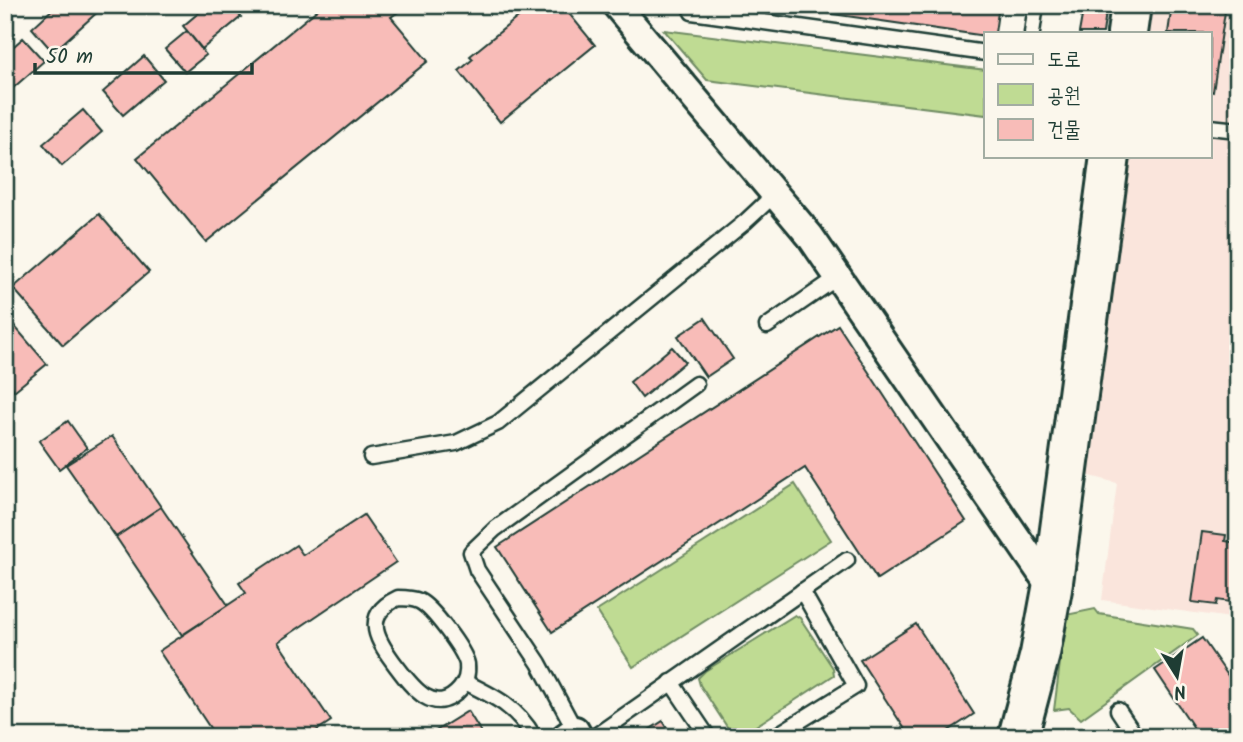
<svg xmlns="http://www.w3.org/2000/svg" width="1243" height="742" font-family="Kalam,'Poor Story',sans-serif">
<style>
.built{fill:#fae5dc}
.green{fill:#bfdb93;stroke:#6f8c64;stroke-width:2}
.building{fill:#f8bcb8;stroke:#1f3d34;stroke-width:2}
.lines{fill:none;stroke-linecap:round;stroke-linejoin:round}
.lane-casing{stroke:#1f3d34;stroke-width:19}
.street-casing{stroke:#1f3d34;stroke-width:32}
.secondary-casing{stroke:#1f3d34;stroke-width:44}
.lane{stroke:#fbf7ec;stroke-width:14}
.street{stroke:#fbf7ec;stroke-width:26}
.secondary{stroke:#fbf7ec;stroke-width:38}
</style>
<rect width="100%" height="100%" fill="#fbf7ec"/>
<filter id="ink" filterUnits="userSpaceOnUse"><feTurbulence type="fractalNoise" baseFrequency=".0143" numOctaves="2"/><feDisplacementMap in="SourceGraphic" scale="14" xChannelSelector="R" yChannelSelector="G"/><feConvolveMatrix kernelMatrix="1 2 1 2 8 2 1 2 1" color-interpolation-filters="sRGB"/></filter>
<g filter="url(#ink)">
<polygon class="built" points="1148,5 1238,5 1238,619 1102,600 1117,483 1083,474 1127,156 1210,156 1210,33 1144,33"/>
<g class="green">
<polygon points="664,30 986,70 986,115 707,80"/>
<polygon points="795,484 831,540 633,667 597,611"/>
<polygon points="1095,609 1099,614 1193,629 1198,635 1081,719 1069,708 1054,710 1066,615"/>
<polygon points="795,615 800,618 833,668 834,675 742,735 736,737 731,733 700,685 698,678 705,671"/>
</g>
<g class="building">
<polygon points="57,5 100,5 102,8 53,52 32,28"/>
<polygon points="208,5 231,5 241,17 202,49 183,26"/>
<polygon points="323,5 397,5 401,10 391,17 428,61 206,242 137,158"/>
<polygon points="533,5 562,5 595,45 500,122 459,71 473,59 470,56"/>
<polygon points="770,5 999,5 995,33 986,33 986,36"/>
<polygon points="1084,5 1107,5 1103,33 1079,33"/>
<polygon points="1172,5 1226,5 1213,92 1210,91 1210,33 1168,33"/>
<polygon points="187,31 206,55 185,72 165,49"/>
<polygon points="23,38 44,61 5,95 5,54"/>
<polygon points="144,56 164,80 123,115 103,92"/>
<polygon points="83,110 102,132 62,166 43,144"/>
<polygon points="99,214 149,272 63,345 13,288"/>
<polygon points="5,315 47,364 14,391 5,372"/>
<polygon points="705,318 733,359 706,377 678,336"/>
<polygon points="838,325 966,521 877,579 805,468 552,632 497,547"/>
<polygon points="672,347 685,362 642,398 630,382"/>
<polygon points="68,421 87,448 59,469 39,441"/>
<polygon points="112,436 161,507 116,537 66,465"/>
<polygon points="161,507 228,605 182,635 116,537"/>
<polygon points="364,515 396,562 278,642 331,721 307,737 216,737 159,651 246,593 239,583 296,545 303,555"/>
<polygon points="1202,532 1226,535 1225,541 1238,543 1238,603 1217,600 1216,605 1192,602"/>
<polygon points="916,624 974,714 939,737 910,737 860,660"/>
<polygon points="1202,638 1238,690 1238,737 1200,737 1155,670"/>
<polygon points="468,711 484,737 426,737"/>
<polygon points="663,721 673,737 638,737"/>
</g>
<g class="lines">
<defs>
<g id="lane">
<polyline points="689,5 692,12 986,53"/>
<polyline points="1032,33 1036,5"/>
<polyline points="1210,127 1238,130"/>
<polyline points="767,326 838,277"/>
<polyline points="371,457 456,443 498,423 745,222 775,194"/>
<path d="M 398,598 C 406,598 412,598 419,601 C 432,607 464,650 467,664 C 468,673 466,682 460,689 C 435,718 412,687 397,667 C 378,642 360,616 398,598 Z"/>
<path d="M 465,682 C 494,696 517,707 534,737"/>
<polyline points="671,682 708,737"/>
<polyline points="1118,710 1136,737"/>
<polyline points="575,730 539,663 477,570 471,552 495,529 696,384"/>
<polyline points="594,737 847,560"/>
<polyline points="774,737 856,686 802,591"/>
</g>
<g id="street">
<polyline points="616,5 810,236 1052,589"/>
<polyline points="565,737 575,730 579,737"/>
</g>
<g id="secondary">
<polyline points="1127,33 1131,5"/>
<polyline points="1018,737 1040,654 1052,589 1110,156"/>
</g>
</defs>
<use href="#lane" class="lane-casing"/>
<use href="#street" class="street-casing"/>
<use href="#secondary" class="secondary-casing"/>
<use href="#lane" class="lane"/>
<use href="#street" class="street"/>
<use href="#secondary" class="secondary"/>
</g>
</g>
<rect width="1243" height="742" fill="none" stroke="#fbf7ec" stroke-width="28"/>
<rect x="14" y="14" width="1215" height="714" fill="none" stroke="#1f3d34" stroke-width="2.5" filter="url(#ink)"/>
<rect x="984" y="32" width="228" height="126" fill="#fbf7ec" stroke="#a3ada2" stroke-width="2"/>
<rect x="998" y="54" width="35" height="10" fill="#fbf7ec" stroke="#a3ada2" stroke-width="2"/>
<text x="1047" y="66" font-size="21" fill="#1f3d34">도로</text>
<rect x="998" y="84" width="35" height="21" fill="#bfdb93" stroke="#a3ada2" stroke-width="2"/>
<text x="1047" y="102" font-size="21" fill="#1f3d34">공원</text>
<rect x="998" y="119" width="35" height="21" fill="#f8bcb8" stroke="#a3ada2" stroke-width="2"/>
<text x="1047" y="136" font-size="21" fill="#1f3d34">건물</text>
<g transform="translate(1177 676) rotate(169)" stroke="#fbf7ec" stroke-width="5" paint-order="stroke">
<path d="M0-5L12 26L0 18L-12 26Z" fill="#1f3d34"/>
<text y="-10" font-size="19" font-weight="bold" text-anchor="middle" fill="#1f3d34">N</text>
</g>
<path d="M35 63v10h217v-10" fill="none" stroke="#1f3d34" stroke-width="3.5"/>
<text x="46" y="63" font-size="21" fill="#1f3d34" stroke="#fbf7ec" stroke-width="5" paint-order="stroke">50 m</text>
</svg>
